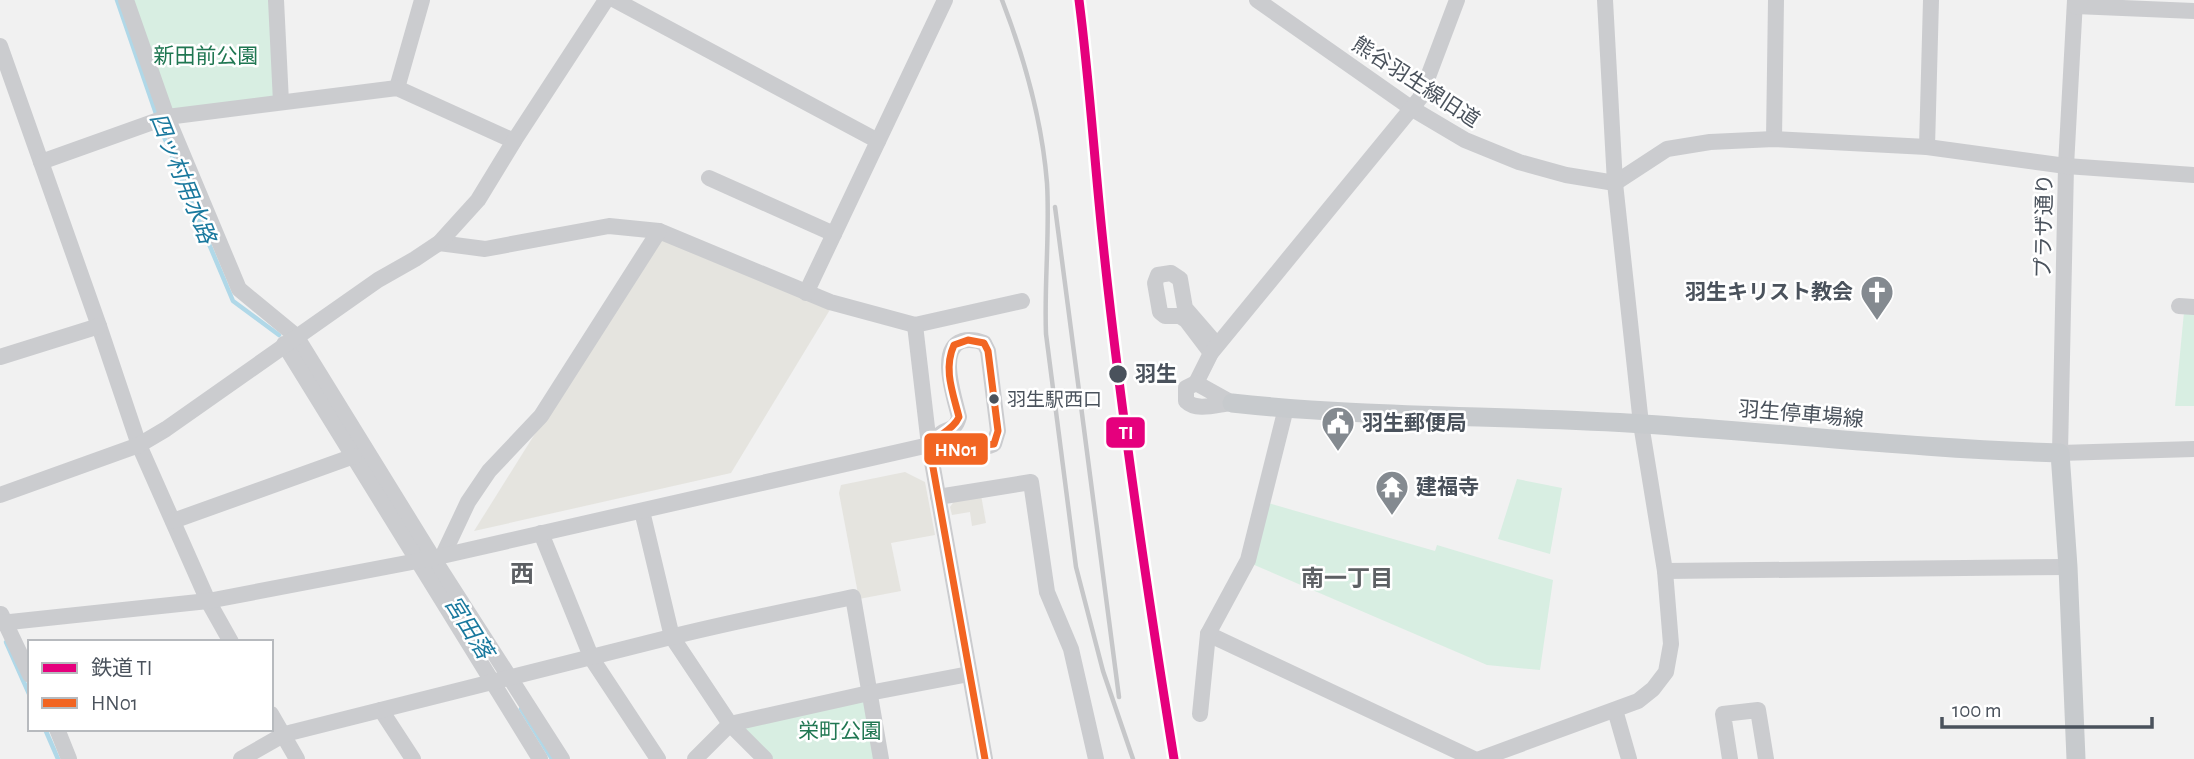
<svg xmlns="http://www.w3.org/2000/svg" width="2194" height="759" font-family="'Alegreya Sans','Noto Sans JP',sans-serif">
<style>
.commercial{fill:#e5e4df}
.green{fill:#d8eee2}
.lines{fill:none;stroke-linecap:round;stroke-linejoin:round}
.stream{stroke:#b0d8e8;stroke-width:4.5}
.minor{stroke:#cbcccf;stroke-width:16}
.major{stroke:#c7cacd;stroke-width:19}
.rail{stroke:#c6c7c9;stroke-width:4.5}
.bus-1-casing{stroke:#fff;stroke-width:12}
.bus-1{stroke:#f26522;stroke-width:7}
.rail-1-casing{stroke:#fff;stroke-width:14}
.rail-1{stroke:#e5007d;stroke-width:9}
.stop-dot{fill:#4a525c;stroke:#fff;stroke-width:2.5}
.labels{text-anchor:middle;stroke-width:5;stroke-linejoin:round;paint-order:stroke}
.bus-label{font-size:19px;fill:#4a525c;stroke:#fff;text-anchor:start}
.park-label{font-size:21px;fill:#207752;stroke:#fff}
.street-label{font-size:21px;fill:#4a525c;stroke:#fff}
.poi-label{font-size:21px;font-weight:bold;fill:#4a525c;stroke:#fff;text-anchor:start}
.stop-label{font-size:21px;font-weight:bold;fill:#4a525c;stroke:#fff;text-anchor:start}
.water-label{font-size:23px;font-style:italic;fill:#1a799e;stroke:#fff}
.neighbourhood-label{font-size:23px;font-weight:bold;fill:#5d6064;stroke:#fff}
.quarter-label{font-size:24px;font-weight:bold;fill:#5d6064;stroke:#fff}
.line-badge{stroke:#fff;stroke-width:2.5}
.badge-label{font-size:19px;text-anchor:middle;font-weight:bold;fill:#fff}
</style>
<rect width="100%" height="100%" fill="#f1f1f1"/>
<g class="commercial">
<polygon points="659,236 831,308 731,473 474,531"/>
<polygon points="905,472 925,482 935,535 891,543 901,591 859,599 839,493 841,485"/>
<polygon points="981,495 986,523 972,526 970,512 952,515 950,507 955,500"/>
</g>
<g class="green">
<polygon points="126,0 276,0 281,102 167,117"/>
<polygon points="2184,312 2194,313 2194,406 2175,406"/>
<polygon points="1517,479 1562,488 1550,554 1498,539"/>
<polygon points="1268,503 1435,551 1437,545 1553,580 1540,670 1487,665 1252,564"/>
<polygon points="864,697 875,759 773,759 741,726"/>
</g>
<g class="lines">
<g class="stream">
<polyline points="117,0 164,137 233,301 279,335"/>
<polyline points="6,642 30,696"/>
<polyline points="521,709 552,759"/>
<polyline points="45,729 58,759"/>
</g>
<g class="minor">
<polyline points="126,0 167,117 239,289 296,336 433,558 562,759"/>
<polyline points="276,0 281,102"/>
<polyline points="615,0 878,141"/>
<polyline points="1257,0 1411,108 1465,140 1519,162 1566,175 1615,183"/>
<polyline points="2075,0 2066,166 2060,453 2194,449"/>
<polyline points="2075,6 2194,11"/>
<polyline points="0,46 99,326 139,445 208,601 231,642"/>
<polyline points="397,88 422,0"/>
<polyline points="1774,139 1776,0"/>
<polyline points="1927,147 1931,0"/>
<polyline points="41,162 167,117 397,88 514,141"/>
<polyline points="709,178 834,234"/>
<polyline points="1615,183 1667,149 1710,142 1774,139 1927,147 2066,166 2194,175"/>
<polyline points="439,243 485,249 609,226 659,231 830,302 915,325 1022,301"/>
<polyline points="806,293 945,0"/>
<polyline points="2179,306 2194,307"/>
<polyline points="915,325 929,445 985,759"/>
<polyline points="284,344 540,759"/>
<polyline points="1211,353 1186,320 1180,316 1165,316 1160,312 1155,283 1158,275 1171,273 1180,279 1185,308 1217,345"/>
<polyline points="0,357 99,326"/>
<polyline points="1196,383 1211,353 1420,98 1457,0"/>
<path d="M 1196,383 L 1232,403 C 1218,404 1197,412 1186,401 L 1186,388 Z"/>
<polyline points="0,495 139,445 166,429 378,280 415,259 439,243 478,200 514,141 606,0"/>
<polyline points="938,497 1031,482 1047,592 1071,649 1096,759"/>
<polyline points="642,511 672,637 730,724 765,759"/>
<polyline points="173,521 354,456"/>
<polyline points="541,533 592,659 658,759"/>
<polyline points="443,555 468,502 489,471 541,416 659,231"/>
<polyline points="1665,571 2068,567"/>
<polyline points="1,614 30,675"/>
<path d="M 0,623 L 208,601 L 433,558 L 929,445 L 947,450 L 989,446 L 994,444 L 998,431 L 988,351 L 984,343 C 976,340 970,339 962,341 C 937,349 955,399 959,417 C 956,428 952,428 943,432 C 938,435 933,441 929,445"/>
<polyline points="1208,634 1474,759"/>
<polyline points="381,710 413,759"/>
<polyline points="1615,710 1629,759"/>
<polyline points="271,714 297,759"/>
<polyline points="1200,714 1208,634 1248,560 1286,408"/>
<polyline points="57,729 69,759"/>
<path d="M 241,759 L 283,735 L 293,732 C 419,701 545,669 671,637 C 731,622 792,610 853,597 L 881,759"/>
<polyline points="695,759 730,724 869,693 969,674"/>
<polyline points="1480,759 1638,701 1653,689 1666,672 1671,644 1665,571 1641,424 1615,183 1605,0"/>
<polyline points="1730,759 1723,714 1758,710 1766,759"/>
</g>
<path class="major" d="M 1232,403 C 1369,418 1506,415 1643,424 C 1782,433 1921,449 2060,453 L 2068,567 L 2076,759"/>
<g class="rail">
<path d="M 1002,0 C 1024,57 1042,121 1047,183 C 1050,233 1044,283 1046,334 L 1076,567 L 1103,671 L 1133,759"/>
<polyline points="1055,207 1119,697"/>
</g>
<defs>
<g id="bus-1">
<path d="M 968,340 L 984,343 L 988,351 L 998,431 L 994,444 L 947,450 L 929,445 C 939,434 954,429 959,417 C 953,393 943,369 954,345 Z"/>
<polyline points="929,445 985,759"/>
</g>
</defs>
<use href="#bus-1" class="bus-1-casing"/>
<use href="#bus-1" class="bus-1"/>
<defs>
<path id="rail-1" d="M 1079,0 C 1089,77 1094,155 1102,233 C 1120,409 1146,584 1174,759"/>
</defs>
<use href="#rail-1" class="rail-1-casing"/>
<use href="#rail-1" class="rail-1"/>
</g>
<defs>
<symbol id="church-pin" viewBox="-11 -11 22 30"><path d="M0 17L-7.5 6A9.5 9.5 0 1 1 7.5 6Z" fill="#848a90" stroke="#fff"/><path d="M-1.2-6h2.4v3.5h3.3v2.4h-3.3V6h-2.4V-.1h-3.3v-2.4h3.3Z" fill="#fff"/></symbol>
<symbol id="civic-pin" viewBox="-11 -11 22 30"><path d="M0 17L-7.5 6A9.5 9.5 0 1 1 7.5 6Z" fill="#848a90" stroke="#fff"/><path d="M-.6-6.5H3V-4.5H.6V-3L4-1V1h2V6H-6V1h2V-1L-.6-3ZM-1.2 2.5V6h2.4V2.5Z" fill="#fff"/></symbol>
<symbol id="temple-pin" viewBox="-11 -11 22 30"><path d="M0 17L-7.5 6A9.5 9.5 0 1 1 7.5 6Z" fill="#848a90" stroke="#fff"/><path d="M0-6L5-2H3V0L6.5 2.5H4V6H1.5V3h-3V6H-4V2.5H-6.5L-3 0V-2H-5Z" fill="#fff"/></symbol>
</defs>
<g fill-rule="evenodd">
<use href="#church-pin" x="1858" y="273" width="38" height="52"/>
<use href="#civic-pin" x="1319" y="404" width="38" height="52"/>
<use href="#temple-pin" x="1373" y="468" width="38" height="52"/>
</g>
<g class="stop-dot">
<circle cx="1118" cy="374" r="10"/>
<circle cx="994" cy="399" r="6"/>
</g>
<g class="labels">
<g class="bus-label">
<text x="1007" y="406">羽生駅西口</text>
</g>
<g class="park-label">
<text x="206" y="63">新田前公園</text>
<text x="840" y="738">栄町公園</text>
</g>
<g class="street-label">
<text transform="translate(1416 82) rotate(33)" y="7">熊谷羽生線旧道</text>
<text transform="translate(2044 226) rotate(-89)" y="7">プラザ通り</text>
<text transform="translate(1801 414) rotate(5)" y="7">羽生停車場線</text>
</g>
<g class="poi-label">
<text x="1853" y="299" text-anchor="end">羽生キリスト教会</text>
<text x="1362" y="430">羽生郵便局</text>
<text x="1416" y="494">建福寺</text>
</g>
<g class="stop-label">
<text x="1135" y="381">羽生</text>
</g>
<g class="water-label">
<text transform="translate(183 178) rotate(68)" y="8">四ッ村用水路</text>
<text transform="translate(469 627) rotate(58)" y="8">宮田落</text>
</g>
<g class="neighbourhood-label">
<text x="1347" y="586">南一丁目</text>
</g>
<g class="quarter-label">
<text x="522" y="582">西</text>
</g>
</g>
<g class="line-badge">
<rect x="1105" y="416" width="41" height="33" rx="7" fill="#e5007d"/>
<rect x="923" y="432" width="66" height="34" rx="7" fill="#f26522"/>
</g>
<g class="badge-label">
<text x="1126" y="439">TI</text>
<text x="956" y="456">HN01</text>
</g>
<rect x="28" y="640" width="245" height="91" fill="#ffffff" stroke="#b7babe" stroke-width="2"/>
<rect x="42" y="663" width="35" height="10" fill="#e5007d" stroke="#b7babe" stroke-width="2"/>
<text x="91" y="675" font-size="21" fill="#4a525c">鉄道 TI</text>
<rect x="42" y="698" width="35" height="10" fill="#f26522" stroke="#b7babe" stroke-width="2"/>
<text x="91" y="710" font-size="21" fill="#4a525c">HN01</text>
<path d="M1942 717v10h210v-10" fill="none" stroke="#4a525c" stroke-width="3.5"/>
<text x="1952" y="717" font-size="21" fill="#4a525c" stroke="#ffffff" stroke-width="5" paint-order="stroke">100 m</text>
</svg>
